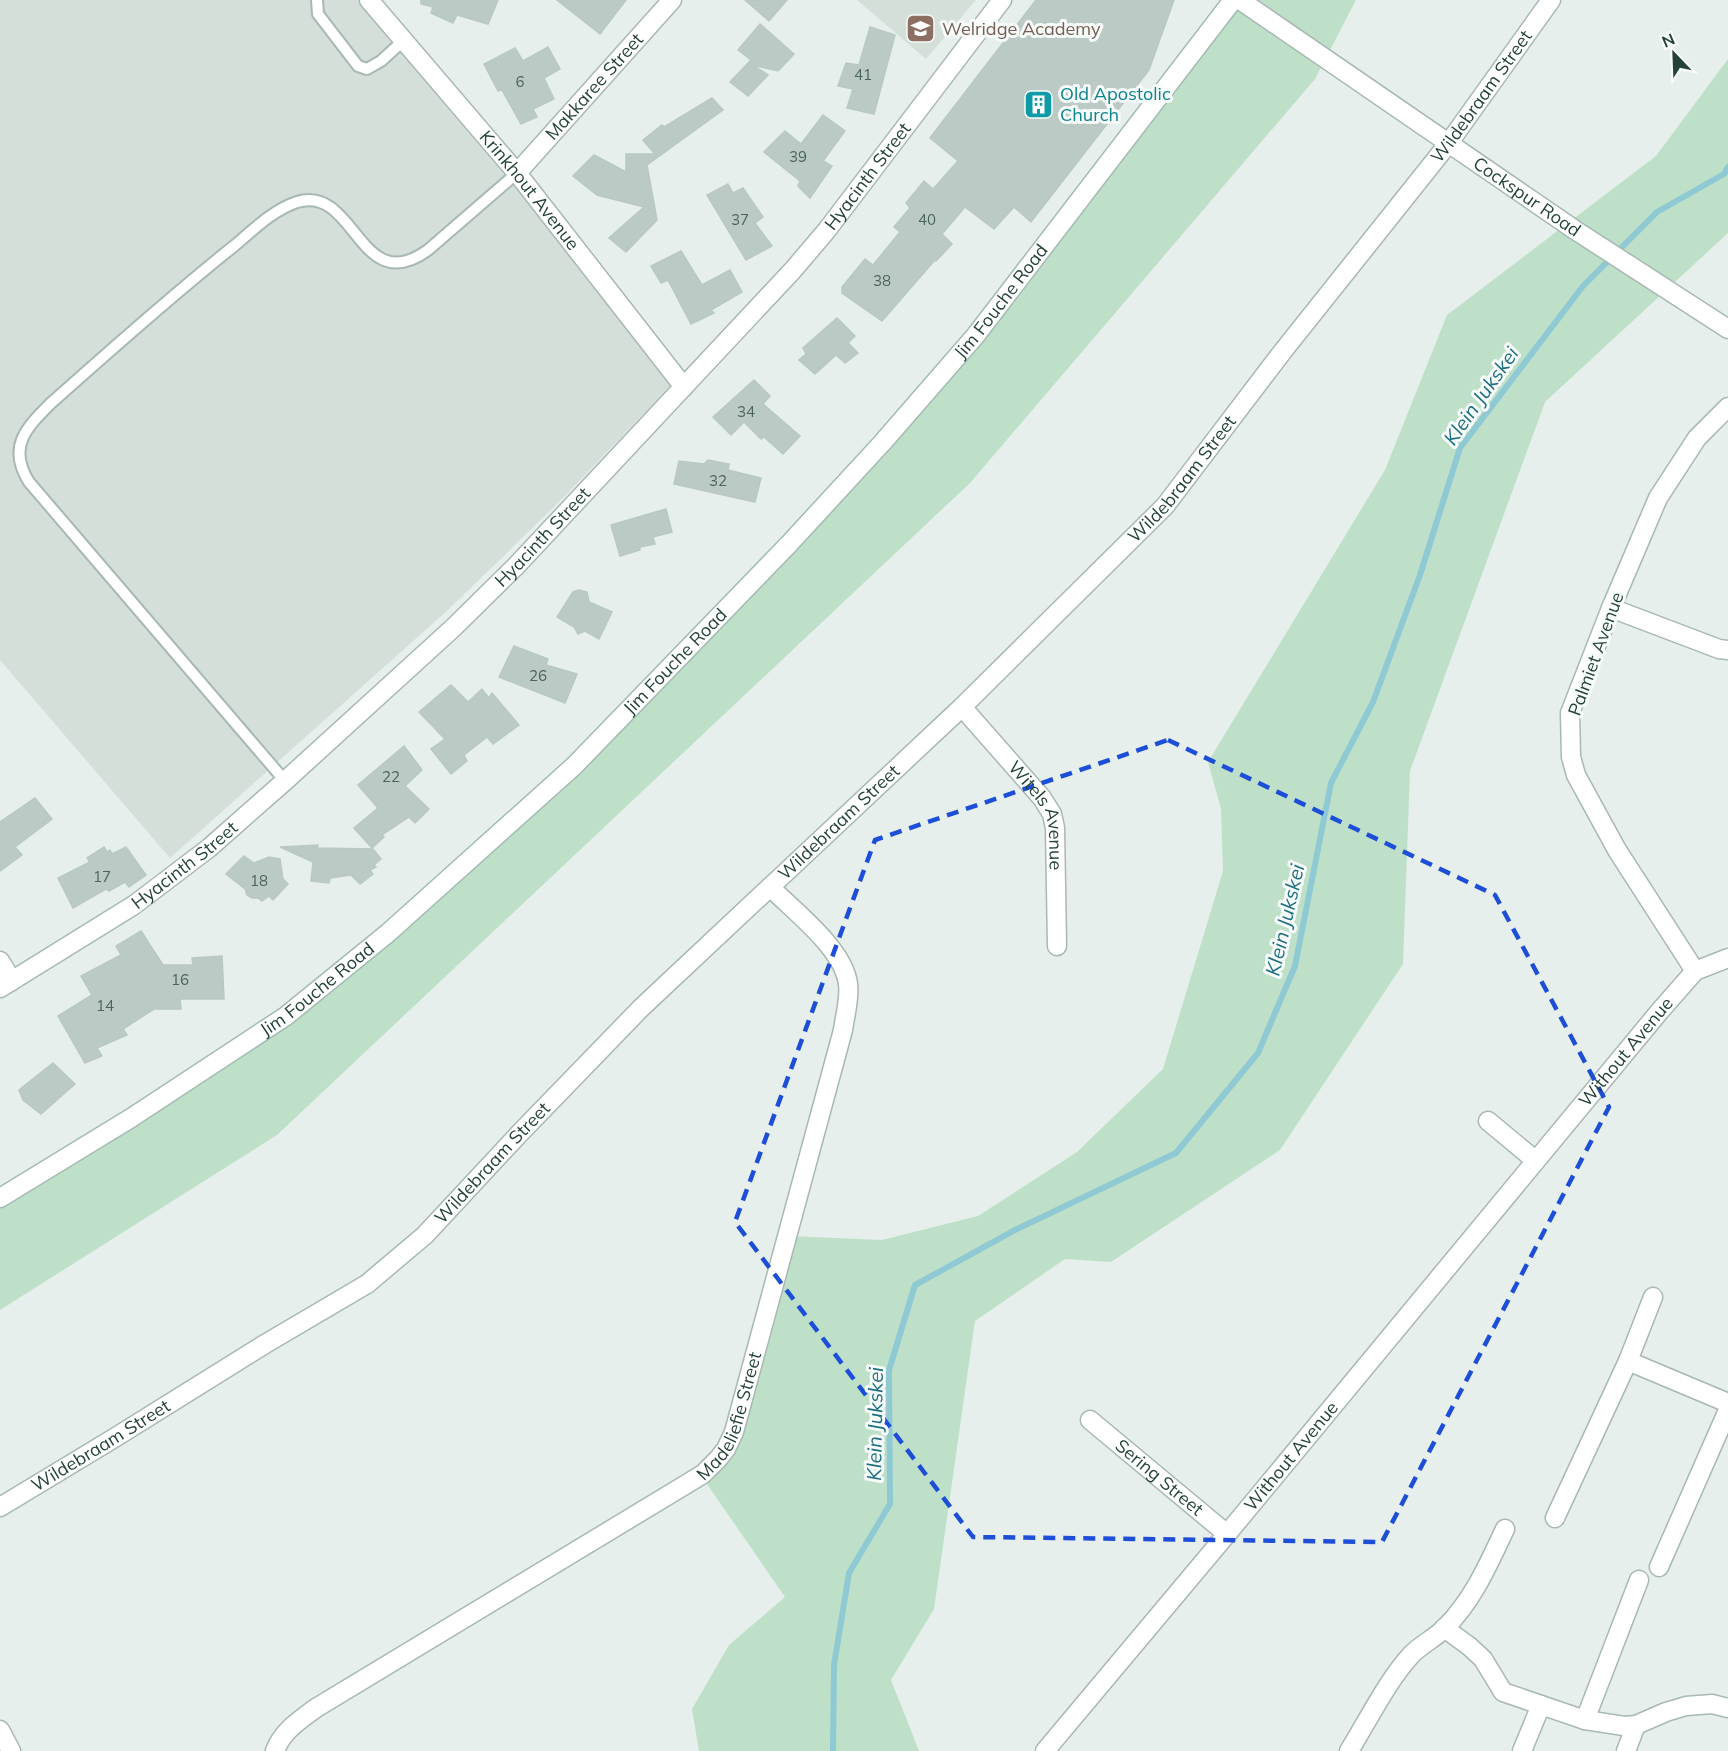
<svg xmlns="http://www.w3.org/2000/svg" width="1728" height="1751" font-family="Mulish,sans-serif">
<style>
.built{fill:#d4dfda}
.green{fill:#bfe0c8}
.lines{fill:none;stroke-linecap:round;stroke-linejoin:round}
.stream{stroke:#8ec9d4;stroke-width:6}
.building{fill:#bbcac4;stroke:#b8c9c2;stroke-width:1.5}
.lane-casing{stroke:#a8b8b2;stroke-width:14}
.street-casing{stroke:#a8b8b2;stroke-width:21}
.secondary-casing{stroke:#a4bbb3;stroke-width:21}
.lane{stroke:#fff;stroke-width:10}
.street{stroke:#fff;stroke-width:18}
.secondary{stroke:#fff;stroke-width:18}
.marked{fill:none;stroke:#1d4ed8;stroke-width:4.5;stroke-dasharray:12 8;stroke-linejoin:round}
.labels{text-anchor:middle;stroke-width:6;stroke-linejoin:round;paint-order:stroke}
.number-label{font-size:15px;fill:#4a645c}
.education-label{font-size:18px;fill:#785e54;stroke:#f7fbf9;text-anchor:start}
.street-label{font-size:18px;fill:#24423a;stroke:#f7fbf9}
.culture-label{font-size:18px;fill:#0d838f;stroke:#f7fbf9;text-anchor:start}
.water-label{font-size:20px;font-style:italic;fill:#1c6f80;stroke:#f7fbf9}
</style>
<rect width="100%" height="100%" fill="#e6efeb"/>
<g class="built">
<polygon points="0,0 369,0 676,361 670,386 561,500 449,609 170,858 0,660"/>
<polygon points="857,0 976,0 926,59"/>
</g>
<g class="green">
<polygon points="1233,0 1356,0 1315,79 970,483 277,1135 0,1310 0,1202 281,1020 514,824 981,332"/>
<polygon points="1728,59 1728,233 1545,402 1410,771 1403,964 1280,1150 1111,1262 1065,1259 975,1321 934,1609 891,1680 919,1751 699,1751 692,1709 729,1645 785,1597 698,1471 717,1454 737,1417 789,1236 882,1240 978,1216 1077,1152 1163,1069 1223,871 1221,809 1208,762 1385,470 1447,315 1656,156"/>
</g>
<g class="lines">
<polyline class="stream" points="833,1751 834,1665 849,1573 890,1504 889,1370 915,1285 1017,1229 1176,1153 1258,1053 1295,966 1331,783 1373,702 1420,575 1460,448 1583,286 1657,212 1724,174 1728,167"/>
</g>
<g class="building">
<polygon points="421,0 498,0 488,24 457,15 453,23 431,13 433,7 421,4"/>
<polygon points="557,0 626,0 600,34"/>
<polygon points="745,0 787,0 769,21"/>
<polygon points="1036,0 1174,0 1149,70 1031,222 1014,207 994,229 965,207 942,234 952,244 936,261 935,260 882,321 842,293 842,287 865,259 873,265 900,232 894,227 910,208 906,203 924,181 933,189 958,161 930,138"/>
<polygon points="760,24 794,54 778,71 753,65 768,75 748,96 730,82 751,60 738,50"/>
<polygon points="870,27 895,35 874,114 847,108 853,89 838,86 846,63 859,65"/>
<polygon points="548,47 560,69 544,78 554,99 533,109 537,117 521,124 502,90 498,91 484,64 515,48 523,61"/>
<polygon points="712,98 723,110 647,165 657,220 626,252 609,238 644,207 597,195 573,176 594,155 626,172 626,154 655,154 643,140 662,125 664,127"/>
<polygon points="823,115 845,131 823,161 832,166 810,198 798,186 800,181 764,152 785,131 801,144"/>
<polygon points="728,184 733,193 743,188 763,217 755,223 772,246 746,260 707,195"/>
<polygon points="681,251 702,285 730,270 742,292 711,310 714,313 691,324 668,280 661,283 651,266"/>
<polygon points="837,318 855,336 848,343 858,353 845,363 836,355 815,374 799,360 806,354 803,348"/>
<polygon points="754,380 770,396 763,404 800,436 783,454 764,437 761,439 744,422 731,435 713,417"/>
<polygon points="708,460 729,464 728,470 761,478 755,502 674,484 679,461 704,464"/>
<polygon points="666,509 672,532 653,537 655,544 640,547 640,550 620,556 611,525"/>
<polygon points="579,590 587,592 589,602 612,612 599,639 585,631 578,634 574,627 557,617 573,592"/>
<polygon points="514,646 548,659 546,665 577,674 565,703 499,677"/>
<polygon points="451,685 468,702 482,689 489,698 492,693 519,725 493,744 487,737 464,755 467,761 451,774 431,749 445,739 419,712"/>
<polygon points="404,746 422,770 405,786 429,809 415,823 409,817 382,835 384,837 372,848 354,828 378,808 358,785"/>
<polygon points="35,798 52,819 15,847 22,855 0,871 0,822"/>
<polygon points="318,845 317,848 373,849 381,859 374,865 376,867 370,870 373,874 360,884 351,875 330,878 329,883 311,881 313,862 280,847"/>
<polygon points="104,847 107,852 110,850 112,854 126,847 146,875 129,887 125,882 109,891 106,889 73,908 58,878 90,862 87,858"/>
<polygon points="244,856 254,863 269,857 280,859 283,879 288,884 273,900 269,896 262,901 258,898 252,898 247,895 245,889 226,874"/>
<polygon points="141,931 163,965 193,965 192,958 222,956 224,999 180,999 181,1009 154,1009 123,1029 127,1035 97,1048 102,1056 85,1063 58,1016 92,995 81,976 121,955 116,946"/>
<polygon points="53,1063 75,1084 41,1114 23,1100 19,1090"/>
</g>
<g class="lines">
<defs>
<g id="lane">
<polyline points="317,0 318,14 358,66 367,69 381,61 404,40"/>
<path d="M 285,781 L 29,482 C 7,447 26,428 51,403 C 111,350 171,296 234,246 C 253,230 273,210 297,202 C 356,184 359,300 428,250 L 517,173"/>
</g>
<g id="street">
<path id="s1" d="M 369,0 L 517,173 L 684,387"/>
<path id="s2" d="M 1240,0 L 1575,230 L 1728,329"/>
<path id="s3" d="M 517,173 L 672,0"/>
<polyline points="1611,608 1719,649 1728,650"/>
<path id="s4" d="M 962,707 L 1042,798 L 1052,814 L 1055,828 L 1057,946"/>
<polyline points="0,961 12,981"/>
<polyline points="1695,971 1617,850 1576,775 1571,757 1570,713 1611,608 1658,498 1697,438 1728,407"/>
<path id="s5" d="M 0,988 L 134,905 L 209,848 L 285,781 L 453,628 L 516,566 L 793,270 L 827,230 L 1002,0"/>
<polyline points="1488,1121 1535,1160"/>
<polyline points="1653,1297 1628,1361 1728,1403"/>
<path id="s6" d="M 1090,1420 L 1227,1534"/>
<path id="s7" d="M 0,1507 L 111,1440 L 265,1344 L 367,1284 L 425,1235 L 518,1135 L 641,1008 L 962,707 L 1165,506 L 1283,351 L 1448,144 L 1551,0"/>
<polyline points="1555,1518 1628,1361"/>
<polyline points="1659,1567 1728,1410"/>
<polyline points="1444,1628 1469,1646 1483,1659 1503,1692 1585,1720 1624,1726 1636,1725 1666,1712 1686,1706 1712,1704 1728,1708"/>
<polyline points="1585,1720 1639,1580"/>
<polyline points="0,1730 11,1751"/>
<path id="s8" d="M 275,1751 C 282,1731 300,1720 316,1708 L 685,1485 L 703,1474 L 718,1459 L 726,1449 L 734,1432 L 843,1030 C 845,1015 850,999 848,984 C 844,949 794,911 770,887"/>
<path id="s9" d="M 1045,1751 L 1227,1534 L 1659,1012 L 1695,971 L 1728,958"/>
<path d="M 1349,1751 C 1367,1722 1389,1678 1412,1654 C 1422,1644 1435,1638 1445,1628 C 1473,1600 1488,1565 1505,1529"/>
<polyline points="1522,1751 1541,1705"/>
<polyline points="1626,1751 1636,1725"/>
</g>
<g id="secondary">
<path id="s10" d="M 0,1198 L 131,1118 L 286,1016 L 388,933 L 574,766 L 789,544 L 883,442 L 976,335 L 1233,0"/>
</g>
</defs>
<use href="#lane" class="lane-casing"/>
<use href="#street" class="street-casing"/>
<use href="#secondary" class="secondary-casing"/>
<use href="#lane" class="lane"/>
<use href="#street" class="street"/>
<use href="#secondary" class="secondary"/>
</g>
<path class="marked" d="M 1168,740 L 1495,895 L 1609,1107 L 1382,1542 L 973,1537 L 735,1222 L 875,840 Z"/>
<defs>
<symbol id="school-square" viewBox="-11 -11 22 22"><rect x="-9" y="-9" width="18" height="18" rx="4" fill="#8d6e63" stroke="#f7fbf9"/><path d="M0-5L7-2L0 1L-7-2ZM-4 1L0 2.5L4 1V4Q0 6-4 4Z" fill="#fff"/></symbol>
<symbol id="building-square" viewBox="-11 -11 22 22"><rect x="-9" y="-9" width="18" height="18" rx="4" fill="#0f9aa8" stroke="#f7fbf9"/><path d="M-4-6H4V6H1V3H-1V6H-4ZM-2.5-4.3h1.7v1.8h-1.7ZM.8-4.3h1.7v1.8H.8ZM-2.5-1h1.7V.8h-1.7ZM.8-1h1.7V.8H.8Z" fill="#fff"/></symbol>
</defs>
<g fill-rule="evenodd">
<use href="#school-square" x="904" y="12" width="33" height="33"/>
<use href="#building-square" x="1022" y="88" width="33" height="33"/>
</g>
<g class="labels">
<g class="number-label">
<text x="863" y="80">41</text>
<text x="520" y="87">6</text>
<text x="798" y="162">39</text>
<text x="740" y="225">37</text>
<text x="927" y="225">40</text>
<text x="882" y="286">38</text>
<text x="746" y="417">34</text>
<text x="718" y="486">32</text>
<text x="538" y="681">26</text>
<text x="391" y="782">22</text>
<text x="102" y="882">17</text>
<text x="259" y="886">18</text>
<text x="180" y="985">16</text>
<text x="105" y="1011">14</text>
</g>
<g class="education-label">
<text x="942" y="35">Welridge Academy</text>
</g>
<g class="street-label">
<text dy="6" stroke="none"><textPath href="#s3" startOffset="116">Makkaree Street</textPath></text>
<text dy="6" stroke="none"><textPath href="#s7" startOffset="2062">Wildebraam Street</textPath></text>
<text dy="6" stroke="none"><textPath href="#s5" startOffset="1194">Hyacinth Street</textPath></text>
<text dy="6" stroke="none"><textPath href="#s1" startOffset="249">Krinkhout Avenue</textPath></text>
<text dy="6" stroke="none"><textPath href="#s2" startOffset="348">Cockspur Road</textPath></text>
<text dy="6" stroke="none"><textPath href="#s10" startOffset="1352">Jim Fouche Road</textPath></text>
<text dy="6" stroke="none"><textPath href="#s7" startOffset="1576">Wildebraam Street</textPath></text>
<text dy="6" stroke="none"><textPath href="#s5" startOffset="708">Hyacinth Street</textPath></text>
<text transform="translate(1596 654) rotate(-70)" y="6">Palmiet Avenue</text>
<text dy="6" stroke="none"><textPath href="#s10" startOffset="866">Jim Fouche Road</textPath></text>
<text dy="6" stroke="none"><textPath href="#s4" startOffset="136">Witels Avenue</textPath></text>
<text dy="6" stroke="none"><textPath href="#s7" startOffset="1090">Wildebraam Street</textPath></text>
<text dy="6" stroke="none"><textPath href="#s5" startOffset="222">Hyacinth Street</textPath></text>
<text dy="6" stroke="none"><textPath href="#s10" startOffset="380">Jim Fouche Road</textPath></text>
<text dy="6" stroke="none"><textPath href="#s9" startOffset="909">Without Avenue</textPath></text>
<text dy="6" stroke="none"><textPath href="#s7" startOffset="604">Wildebraam Street</textPath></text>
<text dy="6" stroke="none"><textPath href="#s8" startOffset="578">Madeliefie Street</textPath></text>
<text dy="6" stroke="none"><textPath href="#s7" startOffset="118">Wildebraam Street</textPath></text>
<text dy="6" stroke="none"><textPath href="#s9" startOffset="384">Without Avenue</textPath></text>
<text dy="6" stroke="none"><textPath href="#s6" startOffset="90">Sering Street</textPath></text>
</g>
<g class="culture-label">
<text x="1060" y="100">Old Apostolic<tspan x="1060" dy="21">Church</tspan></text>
</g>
<g class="water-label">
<text transform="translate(1481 396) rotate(-55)" y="7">Klein Jukskei</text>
<text transform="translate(1285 920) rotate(-77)" y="7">Klein Jukskei</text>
<text transform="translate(875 1424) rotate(-89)" y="7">Klein Jukskei</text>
</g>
</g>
<g transform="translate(1674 54) rotate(337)" stroke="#f7fbf9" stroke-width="4.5" paint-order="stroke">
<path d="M0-4.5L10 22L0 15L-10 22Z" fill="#24423a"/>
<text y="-9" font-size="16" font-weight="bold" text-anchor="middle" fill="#24423a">N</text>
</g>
</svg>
